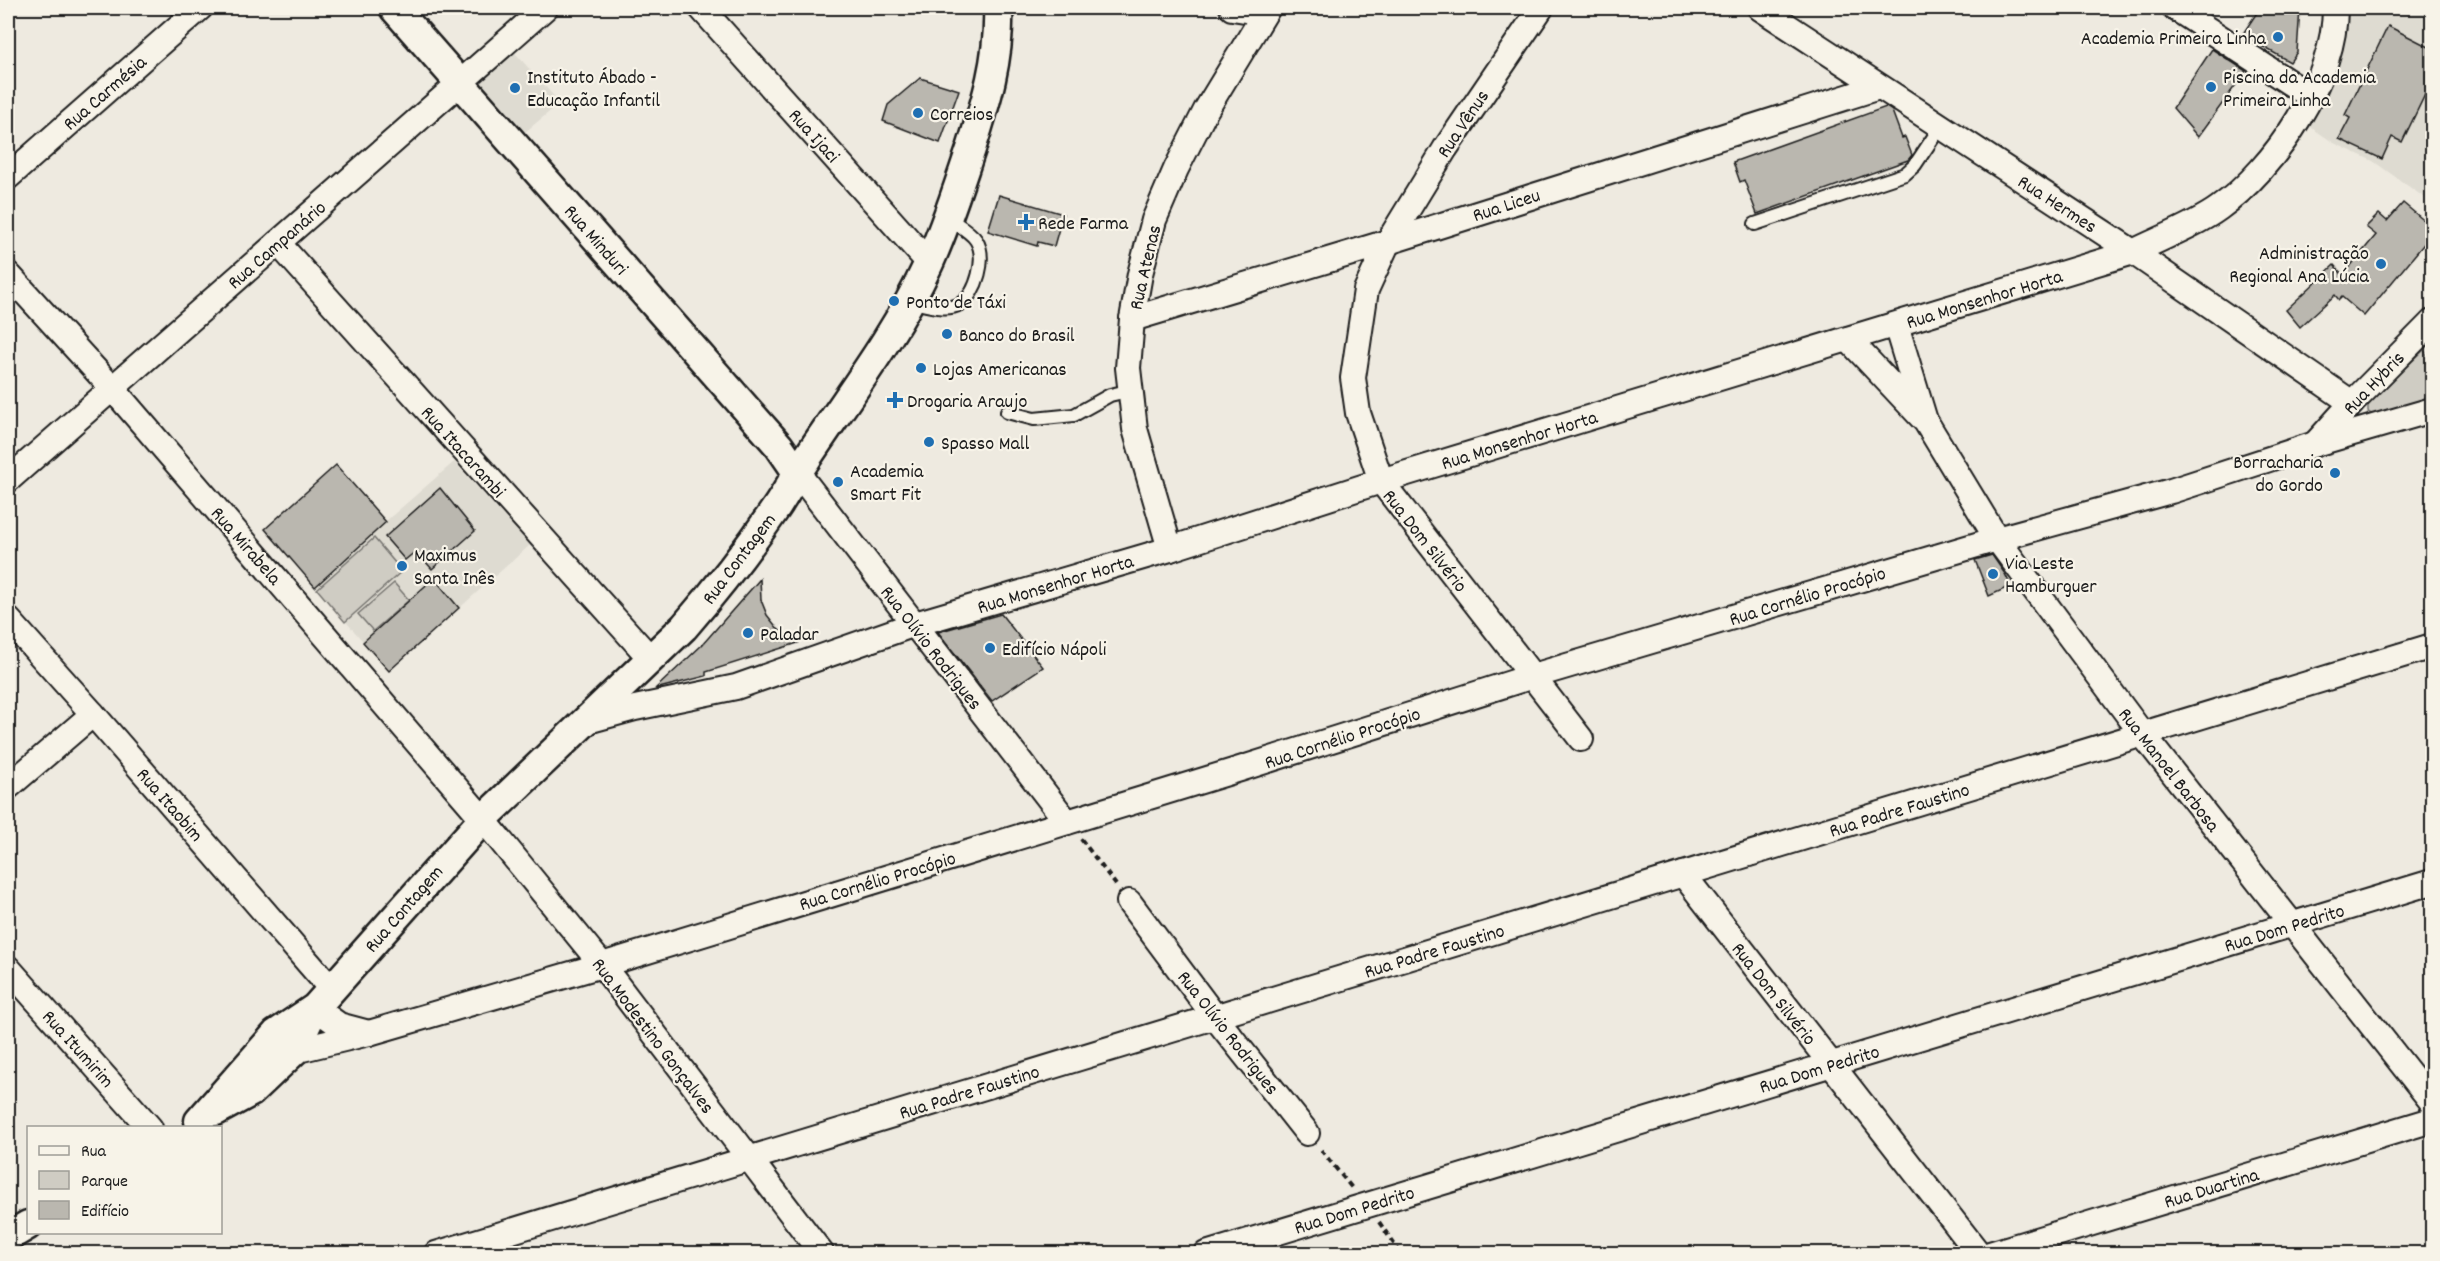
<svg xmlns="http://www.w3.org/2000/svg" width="2440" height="1261" font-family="Dekko,sans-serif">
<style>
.built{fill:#dedbd1}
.green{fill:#cfccc3;stroke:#767470;stroke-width:1.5}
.building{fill:#bab7af;stroke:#1c1c1c;stroke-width:1.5}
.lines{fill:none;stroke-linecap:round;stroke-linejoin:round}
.service-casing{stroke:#1c1c1c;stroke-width:16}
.minor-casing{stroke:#1c1c1c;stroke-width:28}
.tertiary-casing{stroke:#1c1c1c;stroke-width:33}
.path{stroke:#1c1c1c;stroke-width:4;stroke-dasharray:6 4.5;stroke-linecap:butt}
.service{stroke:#f7f3e8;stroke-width:12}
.minor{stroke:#f7f3e8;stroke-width:24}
.tertiary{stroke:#f7f3e8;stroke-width:28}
.poi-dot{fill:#1f6fb2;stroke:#f7f3e8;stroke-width:2}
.labels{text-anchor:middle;stroke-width:4.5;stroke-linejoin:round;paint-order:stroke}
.poi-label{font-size:20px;fill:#1c1c1c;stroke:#f7f3e8;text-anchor:start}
.street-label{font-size:20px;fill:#1c1c1c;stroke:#f7f3e8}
</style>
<rect width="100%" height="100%" fill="#eeeae0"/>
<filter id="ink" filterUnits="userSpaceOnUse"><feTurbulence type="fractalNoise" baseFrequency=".0167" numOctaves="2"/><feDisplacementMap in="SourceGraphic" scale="12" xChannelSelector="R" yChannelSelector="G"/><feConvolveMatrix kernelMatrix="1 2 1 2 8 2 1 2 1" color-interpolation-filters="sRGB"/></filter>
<g filter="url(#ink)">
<g class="built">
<polygon points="2346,8 2432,8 2432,203 2373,161 2334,143 2309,126 2332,81 2343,51"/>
<polygon points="508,45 560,103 524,133 471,72"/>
<polygon points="454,462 530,545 389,671 265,529 336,465 386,521"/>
</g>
<g class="green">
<polygon points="2424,350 2432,364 2432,397 2375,416 2368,412 2368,403"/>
<polygon points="374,538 402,571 345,622 317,589"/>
<polygon points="394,583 409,600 373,631 358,614"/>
</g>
<g class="building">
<polygon points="2260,8 2300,8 2297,52 2290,62 2242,35"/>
<polygon points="2388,26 2433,49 2433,78 2402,142 2392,137 2382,159 2339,139 2350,118 2345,115"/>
<polygon points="2212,49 2246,71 2198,137 2173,108"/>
<polygon points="920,78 959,90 940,143 883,121 888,105"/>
<polygon points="1886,107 1892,111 1902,138 1905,137 1912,155 1908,160 1757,214 1744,180 1740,182 1733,162"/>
<polygon points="999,195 1063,214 1054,246 1038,242 1037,246 988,231"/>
<polygon points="2403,203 2433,228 2433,233 2364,316 2342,297 2339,300 2335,295 2300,327 2286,310 2334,265 2343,275 2376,235 2366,227 2379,214 2387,221"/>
<polygon points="336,465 386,522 315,587 265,529"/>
<polygon points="440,488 475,531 432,569 416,551 405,560 385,537"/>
<polygon points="1992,555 2005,574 2011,586 1989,596 1975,560"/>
<polygon points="434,578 459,608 389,671 363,642"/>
<polygon points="760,579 761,600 767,615 778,629 798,643 706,672 706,676 655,689 702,645"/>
<polygon points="1001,614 1043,667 992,701 938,632"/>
</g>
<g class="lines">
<defs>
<g id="service">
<polyline points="1755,224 1905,174 1915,165 1941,126"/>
<path d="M 910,301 C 924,304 946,312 960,304 C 977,294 987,257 976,240 C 970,231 956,224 947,217"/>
<polyline points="1007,412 1034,419 1074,415 1110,395 1132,390"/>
</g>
<g id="minor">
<polyline points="701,8 929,263"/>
<polyline points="1232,8 1264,13"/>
<polyline points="1541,8 1445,149 1388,242 1366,290 1353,378 1358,413 1381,481 1581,739"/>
<polyline points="1760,8 2133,252 2352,403"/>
<polyline points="2175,8 2310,96"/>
<polyline points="8,177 200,8"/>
<polyline points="278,243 651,659"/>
<polyline points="8,274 112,388 483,819 602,965 822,1254"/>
<polyline points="1132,319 1388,242 1879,87"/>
<polyline points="1896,325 1924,417"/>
<polyline points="1848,339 1926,422 1997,539 2143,735 2432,1102"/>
<polyline points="2315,444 2352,403 2432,322"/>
<polyline points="797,472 1067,822"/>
<polyline points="8,480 545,8"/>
<polyline points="1170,549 1135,429 1128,368 1132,319 1140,274 1154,220 1176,169 1206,110 1268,8"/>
<polyline points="8,619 93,714 332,990"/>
<path d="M 584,722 L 635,708 L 736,687 L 915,624 L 1170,549 L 1381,481 L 2133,252 C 2159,239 2196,225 2219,208 C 2275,168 2335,79 2335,8"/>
<polyline points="8,787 93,714"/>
<polyline points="1683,874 1979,1254"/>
<polyline points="1129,902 1215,1017 1307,1133"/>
<polyline points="8,968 150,1128"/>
<polyline points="315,1008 339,1025 369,1033"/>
<polyline points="294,1051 369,1033 602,965 1240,769 1533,676 1997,539 2171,491 2315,444 2432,410"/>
<polyline points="436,1254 2432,646"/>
<polyline points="1206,1254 2432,882"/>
<polyline points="1990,1254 2432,1120"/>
</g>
<g id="tertiary">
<polyline points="394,8 779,446 797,472"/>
<polyline points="216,1111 251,1092 294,1051 314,1009"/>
<path d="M 199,1121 L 276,1034 L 315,1008 L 483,819 L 684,627 C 717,589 748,549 776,508 C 787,492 796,474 807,458 C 849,395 896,334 928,265 C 945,229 958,187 971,149 C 986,102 1000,58 998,8"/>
<polyline points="8,1237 28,1225"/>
</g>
</defs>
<use href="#service" class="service-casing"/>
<use href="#minor" class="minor-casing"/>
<use href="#tertiary" class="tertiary-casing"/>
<g class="path">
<polyline points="1081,839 1116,885"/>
<polyline points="1321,1150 1352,1188"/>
<polyline points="1379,1222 1401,1254"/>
</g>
<use href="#service" class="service"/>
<use href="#minor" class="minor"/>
<use href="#tertiary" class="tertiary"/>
</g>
</g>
<g class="poi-dot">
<circle cx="2278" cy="37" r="6"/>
<circle cx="2211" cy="87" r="6"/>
<circle cx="515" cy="88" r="6"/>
<circle cx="918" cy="113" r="6"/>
<path d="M1023 213h6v6h6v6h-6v6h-6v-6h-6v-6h6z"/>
<circle cx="2381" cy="264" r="6"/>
<circle cx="894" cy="301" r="6"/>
<circle cx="947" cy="334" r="6"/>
<circle cx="921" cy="368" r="6"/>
<path d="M892 391h6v6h6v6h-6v6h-6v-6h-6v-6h6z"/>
<circle cx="929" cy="442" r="6"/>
<circle cx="2335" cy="473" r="6"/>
<circle cx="838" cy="482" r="6"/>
<circle cx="402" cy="566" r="6"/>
<circle cx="1993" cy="574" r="6"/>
<circle cx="748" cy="633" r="6"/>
<circle cx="990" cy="648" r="6"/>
</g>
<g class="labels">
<g class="poi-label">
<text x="2266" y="44" text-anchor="end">Academia Primeira Linha</text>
<text x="527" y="83">Instituto Ábado -<tspan x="527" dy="23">Educação Infantil</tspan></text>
<text x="2223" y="83">Piscina da Academia<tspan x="2223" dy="23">Primeira Linha</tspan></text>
<text x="930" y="120">Correios</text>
<text x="1038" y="229">Rede Farma</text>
<text x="2369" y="259" text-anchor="end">Administração<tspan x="2369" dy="23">Regional Ana Lúcia</tspan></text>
<text x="906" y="308">Ponto de Táxi</text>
<text x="959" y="341">Banco do Brasil</text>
<text x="933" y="375">Lojas Americanas</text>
<text x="907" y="407">Drogaria Araujo</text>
<text x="941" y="449">Spasso Mall</text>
<text x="2323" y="468" text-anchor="end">Borracharia<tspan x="2323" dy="23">do Gordo</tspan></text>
<text x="850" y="477">Academia<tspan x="850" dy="23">Smart Fit</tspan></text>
<text x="414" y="561">Maximus<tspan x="414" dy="23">Santa Inês</tspan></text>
<text x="2005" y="569">Via Leste<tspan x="2005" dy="23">Hamburguer</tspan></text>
<text x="760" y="640">Paladar</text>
<text x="1002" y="655">Edifício Nápoli</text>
</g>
<g class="street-label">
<text transform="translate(104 92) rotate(-41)" y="7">Rua Carmésia</text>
<text transform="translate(1462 123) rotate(-56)" y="7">Rua Vênus</text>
<text transform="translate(815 135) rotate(48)" y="7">Rua Ijaci</text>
<text transform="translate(2058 203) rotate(33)" y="7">Rua Hermes</text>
<text transform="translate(1506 204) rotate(-18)" y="7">Rua Liceu</text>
<text transform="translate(597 239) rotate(49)" y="7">Rua Minduri</text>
<text transform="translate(276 244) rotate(-41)" y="7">Rua Campanário</text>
<text transform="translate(1144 267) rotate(-77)" y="7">Rua Atenas</text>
<text transform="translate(1984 298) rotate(-17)" y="7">Rua Monsenhor Horta</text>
<text transform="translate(2373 382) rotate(-46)" y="7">Rua Hybris</text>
<text transform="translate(1519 439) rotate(-17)" y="7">Rua Monsenhor Horta</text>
<text transform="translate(464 451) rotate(48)" y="7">Rua Itacarambi</text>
<text transform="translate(1426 540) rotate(52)" y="7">Rua Dom Silvério</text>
<text transform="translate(247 545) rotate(49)" y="7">Rua Mirabela</text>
<text transform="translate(738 558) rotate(-53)" y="7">Rua Contagem</text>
<text transform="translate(1055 583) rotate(-17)" y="7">Rua Monsenhor Horta</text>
<text transform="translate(1807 595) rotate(-17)" y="7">Rua Cornélio Procópio</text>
<text transform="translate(932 647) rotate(52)" y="7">Rua Olívio Rodrigues</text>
<text transform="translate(1342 737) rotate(-18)" y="7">Rua Cornélio Procópio</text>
<text transform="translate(2170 769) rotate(52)" y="7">Rua Manoel Barbosa</text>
<text transform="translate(171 804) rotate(49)" y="7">Rua Itaobim</text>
<text transform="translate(1899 809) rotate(-17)" y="7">Rua Padre Faustino</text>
<text transform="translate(877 880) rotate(-17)" y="7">Rua Cornélio Procópio</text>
<text transform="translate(403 908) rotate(-49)" y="7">Rua Contagem</text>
<text transform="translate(2284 927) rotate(-17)" y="7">Rua Dom Pedrito</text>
<text transform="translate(1434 950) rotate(-17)" y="7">Rua Padre Faustino</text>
<text transform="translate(1775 993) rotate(52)" y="7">Rua Dom Silvério</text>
<text transform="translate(1229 1032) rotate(52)" y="7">Rua Olívio Rodrigues</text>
<text transform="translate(654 1035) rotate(53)" y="7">Rua Modestino Gonçalves</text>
<text transform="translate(79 1048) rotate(48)" y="7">Rua Itumirim</text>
<text transform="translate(1819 1068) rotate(-17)" y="7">Rua Dom Pedrito</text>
<text transform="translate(969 1091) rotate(-17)" y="7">Rua Padre Faustino</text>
<text transform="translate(2211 1187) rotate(-17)" y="7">Rua Duartina</text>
<text transform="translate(1354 1209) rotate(-17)" y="7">Rua Dom Pedrito</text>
</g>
</g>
<rect width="2440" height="1261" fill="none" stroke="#f7f3e8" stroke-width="30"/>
<rect x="15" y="15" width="2410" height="1231" fill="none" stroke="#1c1c1c" stroke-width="2" filter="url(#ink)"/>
<rect x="27" y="1126" width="195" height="108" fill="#f7f3e8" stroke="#9f9d96" stroke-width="1.5"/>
<rect x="39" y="1146" width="30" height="9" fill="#f7f3e8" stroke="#9f9d96" stroke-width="1.5"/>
<text x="81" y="1156" font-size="18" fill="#1c1c1c">Rua</text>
<rect x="39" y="1171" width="30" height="18" fill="#cfccc3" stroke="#9f9d96" stroke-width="1.5"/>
<text x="81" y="1186" font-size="18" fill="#1c1c1c">Parque</text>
<rect x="39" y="1201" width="30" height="18" fill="#bab7af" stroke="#9f9d96" stroke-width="1.5"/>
<text x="81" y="1216" font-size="18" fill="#1c1c1c">Edifício</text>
</svg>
